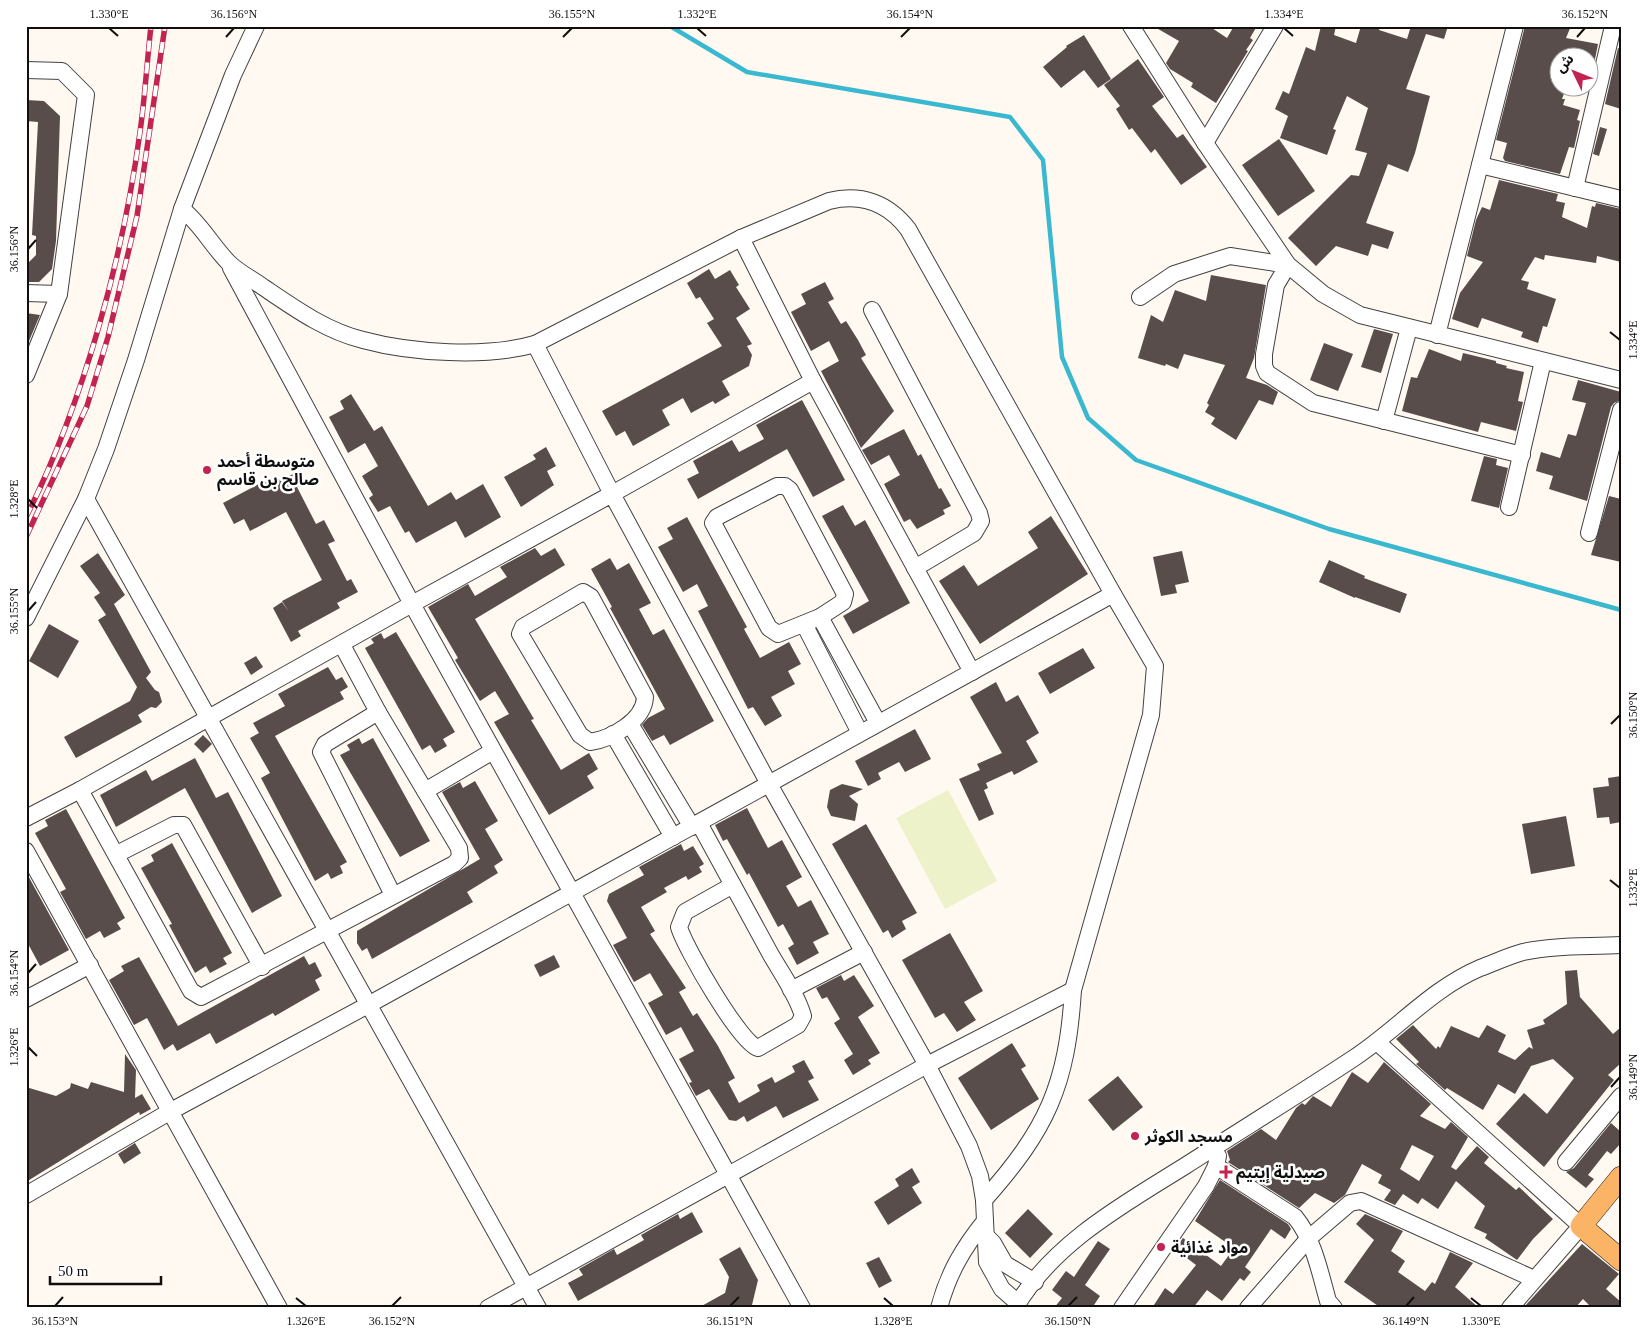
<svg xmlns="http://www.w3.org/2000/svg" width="1647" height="1334" font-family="'Times New Roman','Noto Sans Arabic',serif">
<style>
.pitch{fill:#edf2cb}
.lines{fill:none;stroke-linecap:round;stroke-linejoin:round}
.stream{stroke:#3ab8d0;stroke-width:4.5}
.building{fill:#584d4b;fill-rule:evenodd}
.minor-casing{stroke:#424242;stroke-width:18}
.major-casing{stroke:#202020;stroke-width:22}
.minor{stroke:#fff;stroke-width:16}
.major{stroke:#fbb365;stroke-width:21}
.rail-casing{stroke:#c32351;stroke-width:5.5}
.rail{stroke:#fff;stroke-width:4;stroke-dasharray:11;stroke-linecap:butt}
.ticks{fill:none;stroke:#0f0f0f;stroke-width:2}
.poi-dot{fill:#c32351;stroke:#fff;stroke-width:2}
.labels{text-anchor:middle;stroke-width:5;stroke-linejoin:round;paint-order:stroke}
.poi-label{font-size:16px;font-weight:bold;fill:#0f0f0f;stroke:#fff;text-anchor:start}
.neatline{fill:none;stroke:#0f0f0f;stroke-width:2}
.ticks-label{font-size:12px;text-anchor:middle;fill:#0f0f0f}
</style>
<rect width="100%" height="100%" fill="#fff9f1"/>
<polygon class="pitch" points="948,790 997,881 945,909 896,818"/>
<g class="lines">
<polyline class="stream" points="670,26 747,72 1010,117 1043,160 1062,357 1088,418 1136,460 1329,529 1621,610"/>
</g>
<g class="building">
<polygon points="1153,26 1209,26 1227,38 1234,26 1257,26 1250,38 1253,40 1246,50 1248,51 1216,103 1191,87 1193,83 1170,69 1166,63 1179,41"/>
<polygon points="1321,26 1336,26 1334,35 1356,43 1361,26 1380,26 1379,30 1407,39 1411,26 1448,26 1444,39 1426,34 1406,89 1430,96 1415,153 1408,172 1388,164 1366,223 1394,232 1388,249 1372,244 1368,256 1336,246 1316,266 1288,238 1351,175 1359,176 1367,153 1355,150 1368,108 1347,96 1333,129 1336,130 1327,155 1280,138 1288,116 1275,109 1283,91 1289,94 1306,47 1315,51"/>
<polygon points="1525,26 1571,26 1566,38 1598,44 1593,69 1590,68 1590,58 1560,58 1560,88 1566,88 1562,99 1565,99 1563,105 1580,110 1577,120 1580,121 1574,148 1569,147 1560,174 1505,161 1503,158 1507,143 1496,140"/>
<polygon points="1084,35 1111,79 1098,88 1084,70 1061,88 1043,67 1067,47 1066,46"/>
<polygon points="1618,48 1621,49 1621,109 1605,104"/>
<polygon points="1138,59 1164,97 1152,106 1177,138 1183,134 1207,167 1181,185 1155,149 1151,153 1132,128 1129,130 1116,109 1120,106 1104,85"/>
<polygon points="26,100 44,101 60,116 56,241 52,269 39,282 26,282 26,265 36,255 36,236 32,235 38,122 26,121"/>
<polygon points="1600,127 1607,129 1599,156 1593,154"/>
<polygon points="1279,139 1315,191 1278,216 1242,165"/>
<polygon points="1499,180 1558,194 1556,201 1565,203 1562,217 1587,228 1592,206 1595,207 1596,203 1621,209 1621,262 1597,256 1596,263 1545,255 1544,260 1535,257 1521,280 1529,282 1527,289 1556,299 1547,327 1543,326 1538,343 1521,337 1523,332 1482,318 1478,328 1452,319 1460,293 1483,262 1467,256 1476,220 1482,207 1490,210"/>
<polygon points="709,269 715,279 730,270 739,285 736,287 750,309 736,318 752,344 747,346 752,355 749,366 722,381 730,395 715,404 713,401 691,413 683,398 662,410 670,425 633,446 625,431 616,436 602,411 722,346 707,323 714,319 700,297 696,299 687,283"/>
<polygon points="1211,275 1266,285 1254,358 1246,378 1267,385 1278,392 1273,405 1259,400 1236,440 1211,424 1215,418 1205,412 1209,405 1207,403 1225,365 1184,354 1178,369 1166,364 1165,366 1138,358 1151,315 1163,322 1175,290 1206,301"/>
<polygon points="825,282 834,299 828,302 841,324 846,321 858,340 866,355 861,358 894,411 861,448 821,371 839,361 829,341 811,351 791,312 806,304 801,294"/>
<polygon points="26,313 40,315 26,348"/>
<polygon points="1374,329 1393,334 1381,373 1361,367"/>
<polygon points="1324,343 1353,354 1338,391 1310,380"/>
<polygon points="1429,349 1461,361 1463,353 1496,361 1496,363 1507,366 1506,368 1524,372 1518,401 1523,402 1516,431 1481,422 1478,432 1402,411 1411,377 1417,378"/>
<polygon points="1578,380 1621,392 1621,400 1614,403 1611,407 1587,501 1549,489 1553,476 1536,471 1541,452 1560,458 1568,434 1576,436 1586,403 1572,400"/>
<polygon points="351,394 374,431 382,426 428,506 451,492 456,500 483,484 501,517 465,538 456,521 416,543 409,531 405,533 390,506 378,512 369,498 373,495 362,476 378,466 365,443 348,453 329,417 344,409 340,401"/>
<polygon points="802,400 845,480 813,497 787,449 698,499 687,479 699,473 693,461 732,440 739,452 764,439 756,425"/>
<polygon points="904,429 918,456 921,454 939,489 941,488 951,506 943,510 945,514 917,529 910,519 904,522 884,484 900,475 889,455 871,465 862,450"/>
<polygon points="546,447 556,466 547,471 554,485 521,507 504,477 536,459 533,455"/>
<polygon points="1484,456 1497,459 1496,465 1508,468 1499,508 1471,501"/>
<polygon points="297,472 303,484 297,487 316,524 324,520 335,541 328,544 347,581 351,579 358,592 337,603 340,608 298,631 301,636 291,642 273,608 282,602 289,612 282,601 322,580 286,512 250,531 244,519 234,524 223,503 276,475 280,481"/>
<polygon points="1609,496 1621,499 1621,562 1591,555"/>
<polygon points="843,505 855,526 865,520 910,603 853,634 843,616 869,601 822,516"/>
<polygon points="1051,516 1088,574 980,644 939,581 964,565 978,586 1038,548 1028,532"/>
<polygon points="687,517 747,627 744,629 760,658 789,642 801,664 788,671 795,684 771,697 782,716 765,726 753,707 748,709 698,611 708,606 697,584 683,592 658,547 673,539 667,528"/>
<polygon points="535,548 541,556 555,548 565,565 475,619 534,719 531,720 561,770 589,753 598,769 587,776 594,788 549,815 494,722 509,714 495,691 480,701 455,660 458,658 428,607 468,584 475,596 507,577 500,567"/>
<polygon points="1182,551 1189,582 1175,585 1177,593 1161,596 1153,557"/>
<polygon points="98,553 125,595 114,604 151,672 146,678 155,690 159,692 162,702 156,708 151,707 138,715 142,722 76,758 64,737 130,701 137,687 98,620 106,615 94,597 100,593 80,566"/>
<polygon points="610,558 617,570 629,563 651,603 639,609 653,635 664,629 714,721 670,745 664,735 652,741 642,725 648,718 665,709 610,608 612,607 591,569"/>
<polygon points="1329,560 1365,576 1364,578 1407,594 1400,613 1355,597 1355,598 1319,582"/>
<polygon points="49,624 79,641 58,678 29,661"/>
<polygon points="396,632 455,732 443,739 447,746 435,753 430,745 422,750 365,648 374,643 371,639 381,633 384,639"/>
<polygon points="1083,648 1095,668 1050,694 1038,673"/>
<polygon points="256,656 263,667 251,675 244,663"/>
<polygon points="328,667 336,680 342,677 348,687 340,692 344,699 275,736 347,862 340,866 343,873 331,879 328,873 315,881 261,778 270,773 250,738 259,733 253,723 285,706 278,694"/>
<polygon points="996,682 1006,702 1018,695 1039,733 1026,741 1038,762 1014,775 1012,771 986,783 988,788 984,790 994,814 979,821 959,779 980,770 977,764 1002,753 970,697"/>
<polygon points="915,729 931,759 905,772 899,762 878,773 881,779 868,786 855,761"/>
<polygon points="203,735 212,744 203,753 194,744"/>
<polygon points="359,738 362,744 373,738 430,841 400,857 340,755 350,750 347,745"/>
<polygon points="195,758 216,798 228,792 282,896 252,913 185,788 116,827 100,795 146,770 152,781"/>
<polygon points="1621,776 1621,822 1610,824 1609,817 1597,818 1593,788 1609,786 1608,778"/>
<polygon points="475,781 498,821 485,829 503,860 494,866 498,873 467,892 473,902 372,959 367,948 362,951 357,943 357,931 480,859 442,792 460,782 463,788"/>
<polygon points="842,784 863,789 849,796 858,804 855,821 831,816 827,807 830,790"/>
<polygon points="747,808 768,848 782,840 802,877 786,886 798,907 811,900 829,934 813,942 819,953 797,965 788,948 794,944 783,924 778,927 749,873 747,875 727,839 723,841 715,825"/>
<polygon points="66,809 125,918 117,923 121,929 104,938 100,931 86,939 60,892 66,889 35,833 48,826 45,820"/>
<polygon points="1566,816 1575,866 1531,874 1522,824"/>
<polygon points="866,824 917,913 902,921 906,929 892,938 888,930 883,933 832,844"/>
<polygon points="172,843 232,953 223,958 227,964 210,973 206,966 195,973 169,925 172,924 141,868 154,861 151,855"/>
<polygon points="681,844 684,851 693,846 704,864 699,867 702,872 688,880 686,876 664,888 667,892 641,907 655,931 650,934 686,988 679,992 693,1016 697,1013 718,1046 735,1078 728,1082 739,1103 760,1091 757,1085 772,1077 775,1083 795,1072 792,1066 804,1060 814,1078 808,1081 819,1100 783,1118 776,1106 747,1122 744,1116 736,1121 729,1120 709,1089 696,1096 689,1083 692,1082 679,1059 694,1051 681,1027 666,1035 648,1003 663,995 650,973 634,982 613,945 627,938 607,901 609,894 644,875 639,867"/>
<polygon points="26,872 69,950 40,966 26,940"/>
<polygon points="950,933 983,991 964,1002 976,1020 957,1032 944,1013 935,1018 902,960"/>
<polygon points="554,955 560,967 540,977 534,965"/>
<polygon points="304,956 309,965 315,962 322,976 315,980 320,990 275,1016 273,1013 216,1044 210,1033 177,1051 173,1044 164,1050 147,1018 134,1025 109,980 124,971 121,966 139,957 178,1026"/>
<polygon points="1577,970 1580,997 1613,1034 1621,1027 1621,1063 1608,1075 1614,1080 1544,1167 1496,1124 1524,1093 1547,1114 1574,1078 1553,1059 1531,1066 1515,1094 1498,1084 1483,1110 1447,1088 1445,1090 1416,1064 1419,1062 1396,1039 1413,1025 1436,1049 1438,1046 1440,1048 1451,1026 1479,1038 1487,1025 1506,1035 1498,1052 1515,1060 1529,1047 1533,1049 1527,1030 1545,1024 1543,1020 1567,1004 1565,971"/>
<polygon points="841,975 844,981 854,975 874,1006 858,1017 880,1053 868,1060 871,1064 853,1075 844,1060 853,1054 834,1023 840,1019 827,997 822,999 816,988"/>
<polygon points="1012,1043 1026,1066 1021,1069 1039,1099 991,1130 958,1078"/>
<polygon points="125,1054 136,1070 135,1098 142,1094 151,1109 140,1115 139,1112 26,1182 26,1087 56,1096 70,1088 71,1083 88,1089 91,1082 124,1092"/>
<path d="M 1384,1062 L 1431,1104 L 1420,1116 L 1445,1129 L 1451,1122 L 1468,1137 L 1451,1167 L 1456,1170 L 1477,1146 L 1489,1157 L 1484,1163 L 1516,1190 L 1519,1187 L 1553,1219 L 1533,1239 L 1517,1260 L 1485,1238 L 1487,1234 L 1474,1228 L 1485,1206 L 1456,1181 L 1438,1209 L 1422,1198 L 1418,1204 L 1403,1194 L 1395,1205 L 1384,1200 L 1391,1190 L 1378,1183 L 1382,1175 L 1362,1164 L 1345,1195 L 1334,1203 L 1315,1193 L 1299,1208 L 1228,1162 L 1230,1160 L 1227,1151 L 1261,1129 L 1276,1140 L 1296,1108 L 1302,1103 L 1305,1105 L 1313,1096 L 1331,1107 L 1352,1072 L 1368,1083 ZM 1412,1145 L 1434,1156 L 1419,1181 L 1400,1169 Z"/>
<polygon points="1118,1076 1143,1107 1113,1131 1088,1100"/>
<polygon points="1611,1123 1621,1132 1621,1143 1611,1154 1607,1151 1588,1175 1594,1179 1586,1188 1566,1172 1574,1168"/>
<polygon points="135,1143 141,1153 124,1164 118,1154"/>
<polygon points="912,1168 920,1182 912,1187 922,1203 888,1225 874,1202 899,1186 895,1179"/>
<polygon points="1220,1180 1288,1224 1291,1229 1285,1239 1271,1229 1245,1267 1251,1272 1244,1281 1240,1278 1222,1301 1207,1290 1193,1308 1152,1308 1165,1288 1173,1294 1196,1265 1175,1249 1183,1238 1221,1266 1234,1248 1195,1221"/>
<polygon points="1028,1209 1053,1234 1030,1258 1005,1233"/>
<polygon points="692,1212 703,1232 578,1301 568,1283 583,1275 579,1269 614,1249 617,1255 644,1240 641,1235 678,1214 680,1219"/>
<polygon points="1365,1214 1403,1231 1391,1251 1405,1261 1398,1272 1425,1291 1432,1282 1435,1284 1450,1252 1473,1263 1455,1287 1479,1308 1381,1308 1344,1282 1374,1240 1356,1224"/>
<polygon points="1098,1241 1110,1249 1085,1285 1100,1296 1092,1308 1054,1308 1062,1298 1052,1290 1066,1271 1074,1277"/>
<polygon points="1582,1244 1619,1274 1606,1289 1621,1302 1621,1308 1592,1308 1583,1299 1575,1308 1523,1308"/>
<polygon points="740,1247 758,1280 752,1305 747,1308 698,1308 725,1293 729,1277 719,1259"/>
<polygon points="879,1257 892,1281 879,1288 866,1263"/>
</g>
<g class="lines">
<defs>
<g id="minor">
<polyline points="1131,26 1205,143 1288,265 1323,294 1360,315 1621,380"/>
<polyline points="26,70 62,71 86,95 59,294 26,293"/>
<polyline points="1205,143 1275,26"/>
<polyline points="1480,165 1621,199"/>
<polyline points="1575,188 1613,26"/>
<polyline points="182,209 233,75 256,26"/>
<polyline points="741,238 813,381 972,672"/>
<polyline points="231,268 412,604 802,1308"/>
<polyline points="1140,297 1174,274 1230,256 1288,265 1276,285 1264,354 1264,366 1267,373 1313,403 1522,455"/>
<polyline points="872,310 979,513 981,521 974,533 915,568"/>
<polyline points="1437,335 1515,26"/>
<polyline points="535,344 612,494 813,381"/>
<polyline points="26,375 59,294"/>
<polyline points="1384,421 1409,328"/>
<polygon points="777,486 785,486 790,490 845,594 843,602 820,617 778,634 769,628 713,523 717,517"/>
<polyline points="86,499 538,1308"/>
<polyline points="1509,507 1543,361"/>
<polyline points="1589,533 1621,410"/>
<path d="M 583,592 L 591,597 L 645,697 C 644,721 611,739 590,742 L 580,735 L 520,634 L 523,627 Z"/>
<polyline points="820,617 878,723"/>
<path d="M 26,618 L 86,499 L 106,449 L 136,360 L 182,209 C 201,224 212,246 229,263 C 238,272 252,279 263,287 C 294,308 326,331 363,340 C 411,353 487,358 535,344 L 741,238 L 829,201 C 861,193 888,203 908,229 L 1113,594 L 1155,666 L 1151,715 L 1073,990 C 1067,1086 1047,1129 984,1200"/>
<polyline points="804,624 860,733"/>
<polyline points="378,712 325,744 321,752 393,895"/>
<polyline points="630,724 692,827"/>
<polyline points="613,734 673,837"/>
<polyline points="80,790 191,991 201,997 454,864 460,858 459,848 378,712 342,645"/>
<polyline points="425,791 493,751"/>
<polyline points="26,818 80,790 412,604 612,494 769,784 927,1065 969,1146 980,1176 984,1200 987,1262 1002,1289 1018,1303"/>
<path d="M 699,823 C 723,867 747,911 771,955 C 782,974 797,995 803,1016 L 798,1025 L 758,1048 C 742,1046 684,946 679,927 L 685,912 L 733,885"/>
<polyline points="26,851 279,1308"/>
<polyline points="117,854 174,825 183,825 262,967"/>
<polyline points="791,990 864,952"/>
<polyline points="26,999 90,965"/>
<polyline points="1377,1042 1581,1226 1510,1308"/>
<polyline points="1566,1162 1621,1096"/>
<path d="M 1216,1166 L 1295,1217 C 1314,1240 1320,1273 1328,1301 L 1334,1308"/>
<polyline points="26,1195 171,1111 368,1005 1113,594"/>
<polyline points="987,1237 993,1243 1005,1264 1035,1282"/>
<polyline points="488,1308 927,1065 1073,990"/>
<path d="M 939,1308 C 948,1274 963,1248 985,1221"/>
<path d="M 1015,1308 C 1053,1243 1124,1204 1185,1166 C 1241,1130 1298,1095 1354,1058 C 1398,1029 1431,989 1480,968 C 1494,963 1508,956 1523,952 C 1554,945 1589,947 1621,945"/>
<polyline points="1122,1308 1206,1186 1216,1166 1218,1156"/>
<polyline points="1248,1308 1309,1238 1350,1203 1361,1201 1534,1279"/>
</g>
<polyline id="major" points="1621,1177 1581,1226 1621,1260"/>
</defs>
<use href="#minor" class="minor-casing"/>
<use href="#major" class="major-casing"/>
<use href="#minor" class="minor"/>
<use href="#major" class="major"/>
<defs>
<g id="rail">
<path d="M 26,517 C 83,404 123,258 140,132 C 145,97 147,61 151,26"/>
<polyline points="26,537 87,406 108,337 137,216 165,26"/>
</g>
</defs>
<use href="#rail" class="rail-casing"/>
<use href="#rail" class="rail"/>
</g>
<path class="ticks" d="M 109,28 L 118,36M 697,28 L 706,36M 1284,28 L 1293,36M 226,37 L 234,28M 563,37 L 572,28M 901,37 L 910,28M 1577,37 L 1585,28M 28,249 L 36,240M 1610,332 L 1620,340M 28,499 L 37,508M 28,611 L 36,602M 1611,724 L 1620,715M 1610,880 L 1620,888M 28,973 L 36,964M 28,1047 L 37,1056M 1611,1087 L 1620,1077M 296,1298 L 306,1306M 884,1298 L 893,1306M 1471,1298 L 1481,1306M 55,1306 L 63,1297M 392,1306 L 401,1297M 730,1306 L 739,1297M 1068,1306 L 1077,1297M 1406,1306 L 1414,1297"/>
<g class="poi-dot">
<circle cx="207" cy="470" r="5"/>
<circle cx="1135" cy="1136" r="5"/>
<path d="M1223.5 1164.5h5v5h5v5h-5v5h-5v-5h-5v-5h5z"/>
<circle cx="1161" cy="1247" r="5"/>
</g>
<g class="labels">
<g class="poi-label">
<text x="217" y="467">متوسطة أحمد<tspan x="217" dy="18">صالح بن قاسم</tspan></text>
<text x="1145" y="1142">مسجد الكوثر</text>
<text x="1236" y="1178">صيدلية إيتيم</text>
<text x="1171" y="1253">مواد غذائية</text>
</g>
</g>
<rect width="1647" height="1334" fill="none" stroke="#ffffff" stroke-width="55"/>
<g transform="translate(1574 72) rotate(313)"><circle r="24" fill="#ffffff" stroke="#9f9f9f"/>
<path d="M0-4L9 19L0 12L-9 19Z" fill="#c32351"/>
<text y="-8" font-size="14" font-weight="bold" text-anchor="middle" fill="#0f0f0f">ش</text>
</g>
<path d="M50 1276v8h111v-8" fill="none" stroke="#0f0f0f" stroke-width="2.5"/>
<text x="58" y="1276" font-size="15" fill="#0f0f0f" stroke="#ffffff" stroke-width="4" paint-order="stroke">50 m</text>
<rect x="28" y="28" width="1592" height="1278" class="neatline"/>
<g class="ticks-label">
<text x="109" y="18">1.330°E</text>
<text x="234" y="18">36.156°N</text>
<text x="572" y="18">36.155°N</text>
<text x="697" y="18">1.332°E</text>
<text x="910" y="18">36.154°N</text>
<text x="1284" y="18">1.334°E</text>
<text x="1585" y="18">36.152°N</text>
<text transform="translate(14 249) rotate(-90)" y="4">36.156°N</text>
<text transform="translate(1633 340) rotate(-90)" y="4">1.334°E</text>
<text transform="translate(14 499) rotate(-90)" y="4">1.328°E</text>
<text transform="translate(14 611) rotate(-90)" y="4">36.155°N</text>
<text transform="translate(1633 715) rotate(-90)" y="4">36.150°N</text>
<text transform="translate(1633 888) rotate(-90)" y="4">1.332°E</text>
<text transform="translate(14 973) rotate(-90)" y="4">36.154°N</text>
<text transform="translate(14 1047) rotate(-90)" y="4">1.326°E</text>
<text transform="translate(1633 1077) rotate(-90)" y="4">36.149°N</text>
<text x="55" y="1325">36.153°N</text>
<text x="306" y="1325">1.326°E</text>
<text x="392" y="1325">36.152°N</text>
<text x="730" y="1325">36.151°N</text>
<text x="893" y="1325">1.328°E</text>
<text x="1068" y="1325">36.150°N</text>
<text x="1406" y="1325">36.149°N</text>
<text x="1481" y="1325">1.330°E</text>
</g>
</svg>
